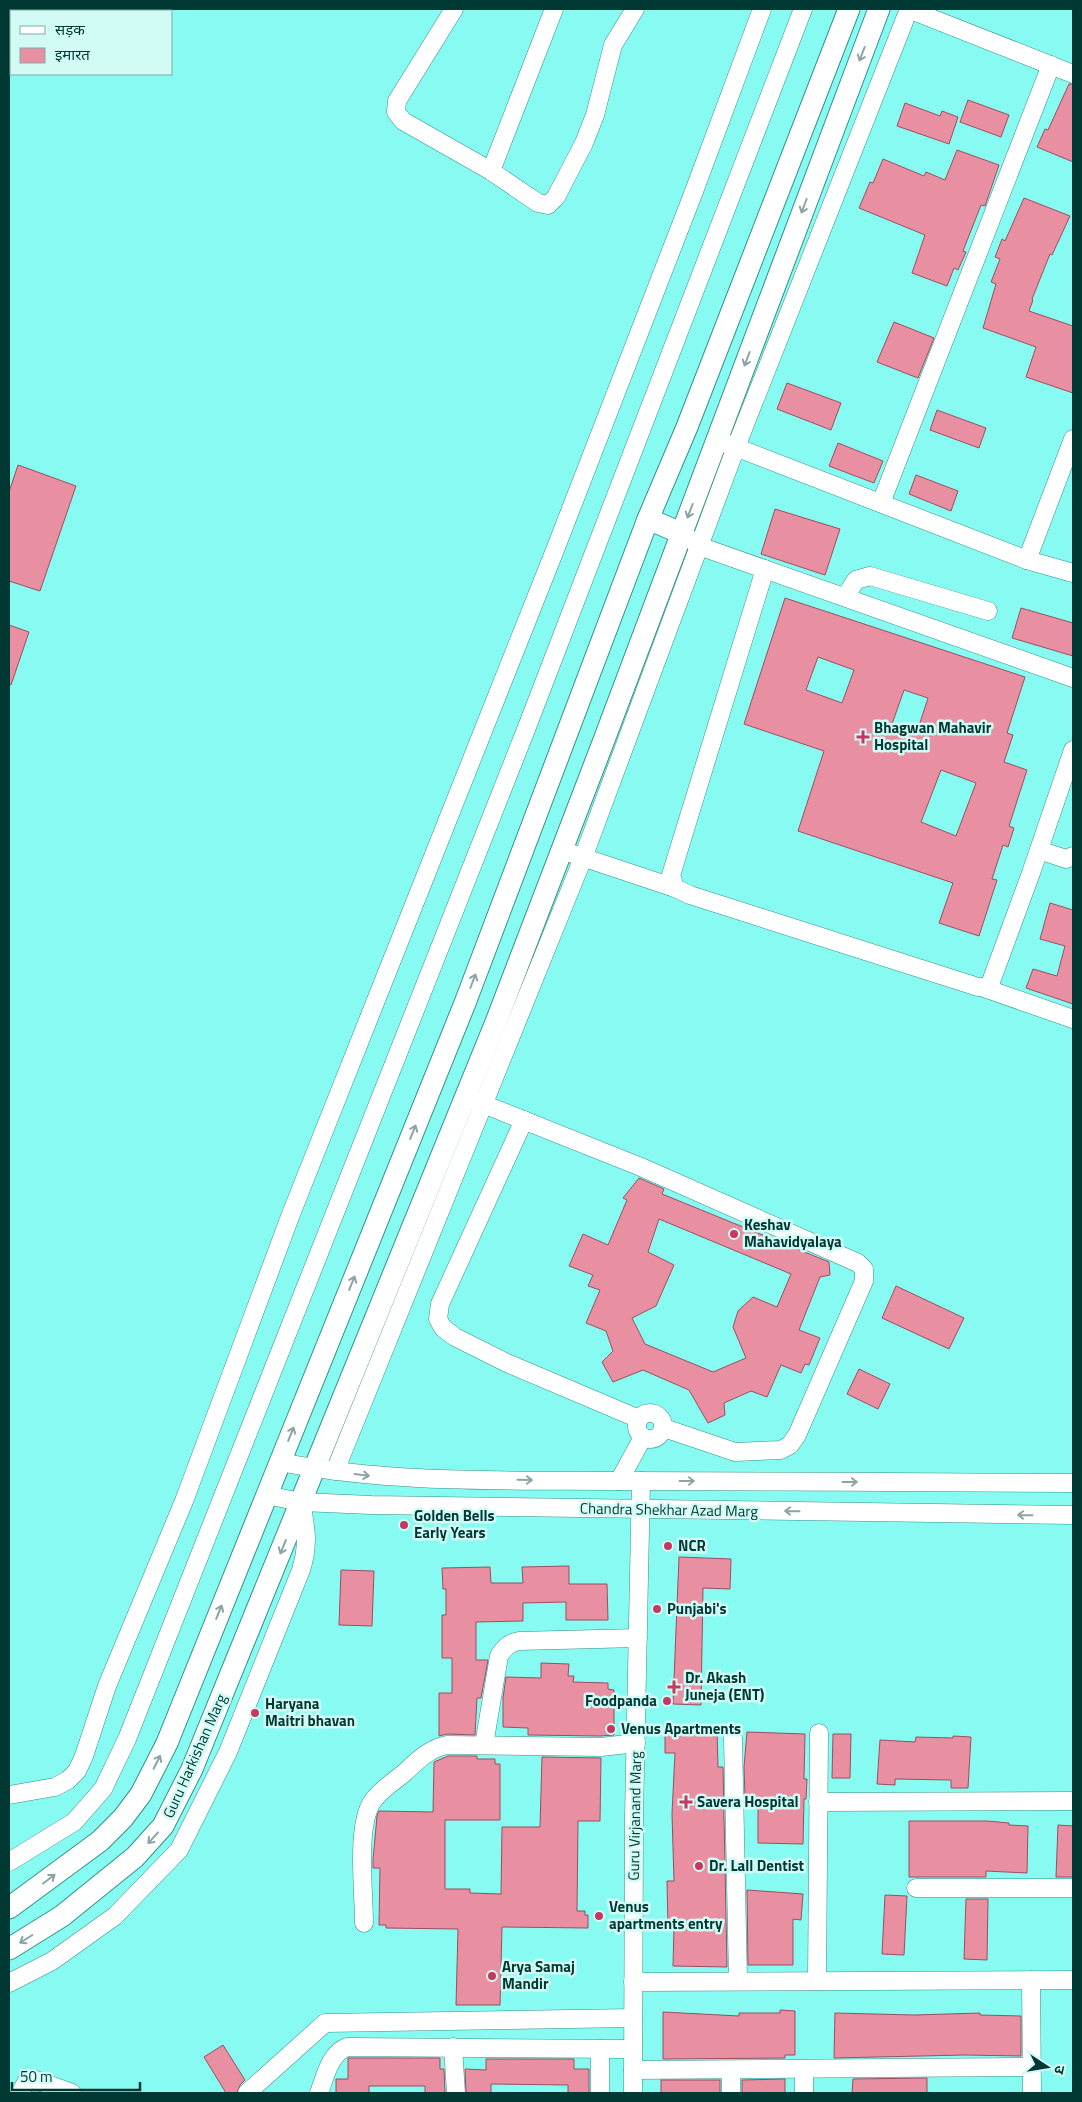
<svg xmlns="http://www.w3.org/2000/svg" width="1082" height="2102" font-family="'Titillium Web','Noto Sans Devanagari',sans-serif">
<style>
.building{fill:#e890a1;stroke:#9d4d5e;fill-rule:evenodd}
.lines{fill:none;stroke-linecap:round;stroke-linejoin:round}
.minor-casing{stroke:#349088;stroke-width:19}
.major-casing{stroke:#349088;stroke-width:23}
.minor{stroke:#fff;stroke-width:18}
.major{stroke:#fff;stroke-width:21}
.oneway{stroke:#8ca5a4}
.poi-dot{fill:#c63861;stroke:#d2fbf6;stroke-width:2}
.labels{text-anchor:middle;stroke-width:5;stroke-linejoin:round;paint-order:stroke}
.poi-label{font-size:15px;font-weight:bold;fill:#003834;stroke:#d2fbf6;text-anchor:start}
.street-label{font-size:15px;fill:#003834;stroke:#d2fbf6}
</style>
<rect width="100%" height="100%" fill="#87fbf1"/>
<g class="building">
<polygon points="1069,84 1073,84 1073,162 1037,147 1045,129 1048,130"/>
<polygon points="968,100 1009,115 1001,137 960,122"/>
<polygon points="905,103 940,116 942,111 958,117 949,144 897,126"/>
<polygon points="957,150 999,165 985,206 981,205 963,251 966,252 958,270 954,268 947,286 912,273 925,235 859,208 870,182 873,183 883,159 924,176 926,172 945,180"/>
<polygon points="1024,198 1070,216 1052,255 1050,254 1032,299 1033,300 1029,311 1073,326 1073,393 1026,377 1036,347 983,328 996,284 991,282 1000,259 995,257 1002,239 1005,241"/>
<polygon points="894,322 934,338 918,378 877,362"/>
<polygon points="787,383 841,403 831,430 777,409"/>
<polygon points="937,410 986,428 979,448 930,430"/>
<polygon points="838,443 883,461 874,483 829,466"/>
<polygon points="18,465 76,486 40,591 9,581 9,492"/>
<polygon points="916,475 958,491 951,511 909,494"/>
<polygon points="775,509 840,529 825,575 761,554"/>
<path d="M 785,598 L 1025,677 L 1007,733 L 1013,735 L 1004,762 L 1027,770 L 1009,826 L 1014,828 L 1008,847 L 1003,845 L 992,879 L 997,880 L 979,936 L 939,923 L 953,883 L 798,831 L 824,751 L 744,724 ZM 818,657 L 854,670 L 842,703 L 806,690 ZM 904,690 L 928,698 L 917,732 L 892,724 ZM 941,770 L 976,783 L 956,836 L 921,822 Z"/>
<polygon points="1021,608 1073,623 1073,656 1012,638"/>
<polygon points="9,625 29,632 11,685 9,684"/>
<polygon points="1050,903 1073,910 1073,1004 1026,988 1033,969 1057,976 1065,946 1040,939"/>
<path d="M 639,1178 L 664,1189 L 662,1194 L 829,1262 L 830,1275 L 820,1277 L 799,1330 L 820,1338 L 809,1365 L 805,1364 L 801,1373 L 781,1365 L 767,1397 L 751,1391 L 724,1403 L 725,1415 L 708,1423 L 689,1390 L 643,1370 L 613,1382 L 602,1362 L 613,1351 L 606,1331 L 586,1323 L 600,1290 L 588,1286 L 593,1275 L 569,1266 L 583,1234 L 608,1245 L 627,1200 L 623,1198 ZM 659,1219 L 791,1274 L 777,1307 L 753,1297 L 738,1311 L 733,1327 L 746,1358 L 713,1372 L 645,1344 L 632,1318 L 656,1306 L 674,1265 L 648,1252 Z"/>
<polygon points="896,1286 964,1318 949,1349 882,1318"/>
<polygon points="859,1369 890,1384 878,1409 847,1394"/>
<polygon points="679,1557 731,1559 730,1589 703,1588 701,1705 673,1704"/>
<polygon points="569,1566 569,1584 607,1584 608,1620 566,1620 566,1602 523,1603 523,1621 476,1622 476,1660 488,1660 481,1698 477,1698 475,1735 447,1734 439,1736 439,1693 452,1693 452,1658 442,1658 442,1615 446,1615 446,1589 443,1589 442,1568 490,1567 491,1583 523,1583 522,1567"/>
<polygon points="341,1570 374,1571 372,1626 339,1625"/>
<polygon points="541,1663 569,1664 568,1676 574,1676 573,1682 608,1683 608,1689 614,1690 614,1735 600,1736 528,1735 528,1728 503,1727 503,1698 506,1677 541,1678"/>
<polygon points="717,1730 718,1767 723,1767 727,1967 673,1966 674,1927 668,1926 667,1881 674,1881 672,1814 675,1753 665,1753 665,1731"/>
<polygon points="747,1732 805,1734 804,1779 807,1779 806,1799 804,1799 803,1844 758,1843 758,1798 745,1797 744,1767"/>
<polygon points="833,1734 851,1734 850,1778 832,1778"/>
<polygon points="953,1736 971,1737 968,1788 951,1788 951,1780 895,1779 895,1785 877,1784 880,1740 915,1742 916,1737 953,1738"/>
<polygon points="448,1756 477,1756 477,1759 495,1759 495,1764 500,1764 500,1820 445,1820 445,1889 470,1889 470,1893 501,1894 502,1827 540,1827 542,1757 601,1758 600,1821 578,1821 577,1911 585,1911 585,1915 588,1915 588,1928 502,1927 500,2005 456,2005 458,1929 386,1928 386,1925 379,1925 380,1868 373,1868 373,1860 377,1816 379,1811 433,1812 434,1762"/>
<polygon points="909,1821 987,1821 1009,1823 1009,1825 1028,1826 1027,1873 986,1871 986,1877 909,1877"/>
<polygon points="1058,1825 1073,1826 1073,1877 1056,1877"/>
<polygon points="747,1890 803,1894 801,1920 793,1919 793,1965 748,1965"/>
<polygon points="885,1895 907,1896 904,1955 882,1954"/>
<polygon points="966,1899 988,1899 987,1960 964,1959"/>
<polygon points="780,2010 795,2011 795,2055 785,2055 785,2058 663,2059 663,2012 739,2016 739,2013 780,2013"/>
<polygon points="835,2013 914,2015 980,2013 980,2015 1021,2016 1021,2056 964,2055 834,2058"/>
<polygon points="223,2045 245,2080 240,2085 237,2093 226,2093 204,2057"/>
<polygon points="348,2058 440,2058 440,2069 444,2069 445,2093 425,2093 425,2086 369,2086 369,2093 336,2093 336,2079 348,2079"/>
<polygon points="486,2059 574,2059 574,2069 589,2069 589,2093 568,2093 568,2085 491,2084 491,2093 466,2093 465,2069 486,2070"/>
<polygon points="927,2078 927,2093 852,2093 853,2079"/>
<polygon points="785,2079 785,2093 742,2093 742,2080"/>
<rect x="661" y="2080" width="59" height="13"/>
</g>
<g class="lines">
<defs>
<g id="minor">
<polyline points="454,9 397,101 396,112 403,121 491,171 538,203 548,205 556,197 584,143 595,115 613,45 635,9"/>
<polyline points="908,9 1073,74"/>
<polyline points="491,171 554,9"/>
<polyline points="725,443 1027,560 1073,573"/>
<polyline points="881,503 1051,65"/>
<polyline points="690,539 699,546 1073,678"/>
<polyline points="1027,560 1073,439"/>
<polyline points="765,569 671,875 675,888 690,895 978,987 989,987 1031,873 1073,750"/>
<polyline points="845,597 856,580 870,576 988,611"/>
<polyline points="1039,850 1066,859 1073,856"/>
<polyline points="573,854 675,888"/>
<polyline points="984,988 1073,1019"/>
<polyline points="473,1100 641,1167 858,1263 864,1269 864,1281 797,1435 790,1445 781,1450 735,1452 664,1428"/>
<polyline points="524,1120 440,1304 438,1319 443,1328 455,1337 507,1363 639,1419"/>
<circle cx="650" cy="1426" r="13"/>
<path d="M 280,1462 C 391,1484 508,1480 622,1481 C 772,1482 923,1481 1073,1483"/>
<polyline points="335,1471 583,858 736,447 909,9"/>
<polyline points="619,1481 643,1437"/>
<polyline points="266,1495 301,1502 371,1505 1073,1515"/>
<polyline points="733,1738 738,1981"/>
<path d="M 484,1745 L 499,1656 C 505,1647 509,1643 519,1641 L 638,1638"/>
<polyline points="9,1795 55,1787 68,1780 77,1771 84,1756 107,1686 184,1501 291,1214 555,550 693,194 762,9"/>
<polyline points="818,1802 1073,1801"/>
<polyline points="9,1862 74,1822 103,1789 127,1739 527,727 803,9"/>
<polyline points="916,1888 1073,1888"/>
<path d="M 364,1923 C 364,1892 356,1827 372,1802 C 379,1791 393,1782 403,1774 C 417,1761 428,1749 447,1745 L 601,1747 L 636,1743"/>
<polyline points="1031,1980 1032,2093"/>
<polyline points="817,1981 819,1733"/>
<polyline points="633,1982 1073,1980"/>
<path d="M 9,1983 L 52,1961 L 115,1916 L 179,1850 L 228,1752 L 301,1570 C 309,1545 306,1528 301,1502"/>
<polyline points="453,2047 456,2093"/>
<polyline points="804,2069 804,2093"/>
<polyline points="633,2070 1032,2067"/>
<polyline points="20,2093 27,2081 33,2079 72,2093"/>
<polyline points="247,2093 325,2023 633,2018"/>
<path d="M 319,2093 C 325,2077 330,2053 347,2047 L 633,2049"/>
<polyline points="600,2093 600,2049"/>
<polyline points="633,2093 634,1816 641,1481"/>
<polyline points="731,2093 731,2070"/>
</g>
<g id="major">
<polyline points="648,519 681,533"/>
<polyline points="9,1908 100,1841 123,1818 141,1794 167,1743 465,1003 648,519 687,427 849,9"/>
<polyline points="9,1949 62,1916 135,1857 163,1826 192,1769 496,1022 604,740 879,9"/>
</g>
</defs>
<use href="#minor" class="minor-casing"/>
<use href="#major" class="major-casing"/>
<use href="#minor" class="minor"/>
<use href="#major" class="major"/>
</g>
<defs><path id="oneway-shaft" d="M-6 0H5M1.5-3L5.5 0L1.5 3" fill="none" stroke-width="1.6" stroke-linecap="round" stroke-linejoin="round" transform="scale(1.25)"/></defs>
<g class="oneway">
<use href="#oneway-shaft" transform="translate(862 54) rotate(111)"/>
<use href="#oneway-shaft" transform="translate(804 206) rotate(111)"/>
<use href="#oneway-shaft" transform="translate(747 359) rotate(111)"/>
<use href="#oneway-shaft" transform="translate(690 511) rotate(111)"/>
<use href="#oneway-shaft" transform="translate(473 981) rotate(-69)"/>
<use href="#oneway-shaft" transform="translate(413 1132) rotate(-68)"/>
<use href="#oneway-shaft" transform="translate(352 1283) rotate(-68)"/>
<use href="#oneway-shaft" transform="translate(291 1434) rotate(-68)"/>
<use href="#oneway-shaft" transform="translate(362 1475) rotate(7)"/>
<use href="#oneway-shaft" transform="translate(525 1480) rotate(1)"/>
<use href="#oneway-shaft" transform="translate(687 1481)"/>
<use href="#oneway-shaft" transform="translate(850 1482)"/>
<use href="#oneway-shaft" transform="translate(792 1511) rotate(-179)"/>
<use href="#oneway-shaft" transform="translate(1025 1515) rotate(-179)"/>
<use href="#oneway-shaft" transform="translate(283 1547) rotate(112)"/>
<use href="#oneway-shaft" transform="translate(219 1612) rotate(-68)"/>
<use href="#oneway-shaft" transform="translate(157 1762) rotate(-63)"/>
<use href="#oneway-shaft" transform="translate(153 1838) rotate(132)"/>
<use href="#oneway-shaft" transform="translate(49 1879) rotate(-37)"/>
<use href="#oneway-shaft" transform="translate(26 1939) rotate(148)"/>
</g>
<g class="poi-dot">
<path d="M860.5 729.5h5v5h5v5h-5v5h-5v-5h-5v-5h5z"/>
<circle cx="734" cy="1234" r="5"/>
<circle cx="404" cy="1525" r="5"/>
<circle cx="668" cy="1546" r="5"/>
<circle cx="657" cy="1609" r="5"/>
<path d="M671.5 1679.5h5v5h5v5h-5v5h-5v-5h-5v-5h5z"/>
<circle cx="667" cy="1701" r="5"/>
<circle cx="255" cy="1713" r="5"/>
<circle cx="611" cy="1729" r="5"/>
<path d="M683.5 1794.5h5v5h5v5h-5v5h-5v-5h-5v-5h5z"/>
<circle cx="699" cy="1866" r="5"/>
<circle cx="599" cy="1916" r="5"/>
<circle cx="492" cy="1976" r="5"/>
</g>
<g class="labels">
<g class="poi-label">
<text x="874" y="733">Bhagwan Mahavir<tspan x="874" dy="17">Hospital</tspan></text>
<text x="744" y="1230">Keshav<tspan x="744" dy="17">Mahavidyalaya</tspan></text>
<text x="414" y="1521">Golden Bells<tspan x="414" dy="17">Early Years</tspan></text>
<text x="678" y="1551">NCR</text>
<text x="667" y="1614">Punjabi's</text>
<text x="685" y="1683">Dr. Akash<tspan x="685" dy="17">Juneja (ENT)</tspan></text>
<text x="657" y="1706" text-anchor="end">Foodpanda</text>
<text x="265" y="1709">Haryana<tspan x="265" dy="17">Maitri bhavan</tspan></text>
<text x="621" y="1734">Venus Apartments</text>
<text x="697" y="1807">Savera Hospital</text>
<text x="709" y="1871">Dr. Lall Dentist</text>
<text x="609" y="1912">Venus<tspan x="609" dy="17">apartments entry</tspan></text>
<text x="502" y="1972">Arya Samaj<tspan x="502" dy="17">Mandir</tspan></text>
</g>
<g class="street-label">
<text transform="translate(669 1510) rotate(1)" y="5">Chandra Shekhar Azad Marg</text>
<text transform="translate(195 1756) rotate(-66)" y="5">Guru Harkishan Marg</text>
<text transform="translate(635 1816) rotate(-89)" y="5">Guru Virjanand Marg</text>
</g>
</g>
<rect width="1082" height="2102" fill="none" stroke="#003834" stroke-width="20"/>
<rect x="10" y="10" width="162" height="65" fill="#d2fbf6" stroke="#7eada8"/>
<rect x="20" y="26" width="25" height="8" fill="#ffffff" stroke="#7eada8"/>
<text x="55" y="35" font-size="15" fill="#003834">सड़क</text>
<rect x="20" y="48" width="25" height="15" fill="#e890a1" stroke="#7eada8"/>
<text x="55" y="60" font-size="15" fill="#003834">इमारत</text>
<g transform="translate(1047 2067) rotate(102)" stroke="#d2fbf6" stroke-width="4" paint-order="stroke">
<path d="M0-4L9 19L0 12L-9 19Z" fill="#003834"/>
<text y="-8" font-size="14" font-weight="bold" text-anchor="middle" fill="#003834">उ</text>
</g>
<path d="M12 2082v8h128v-8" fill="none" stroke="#003834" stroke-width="2.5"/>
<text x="20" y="2082" font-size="15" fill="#003834" stroke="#d2fbf6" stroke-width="4" paint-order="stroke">50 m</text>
</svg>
